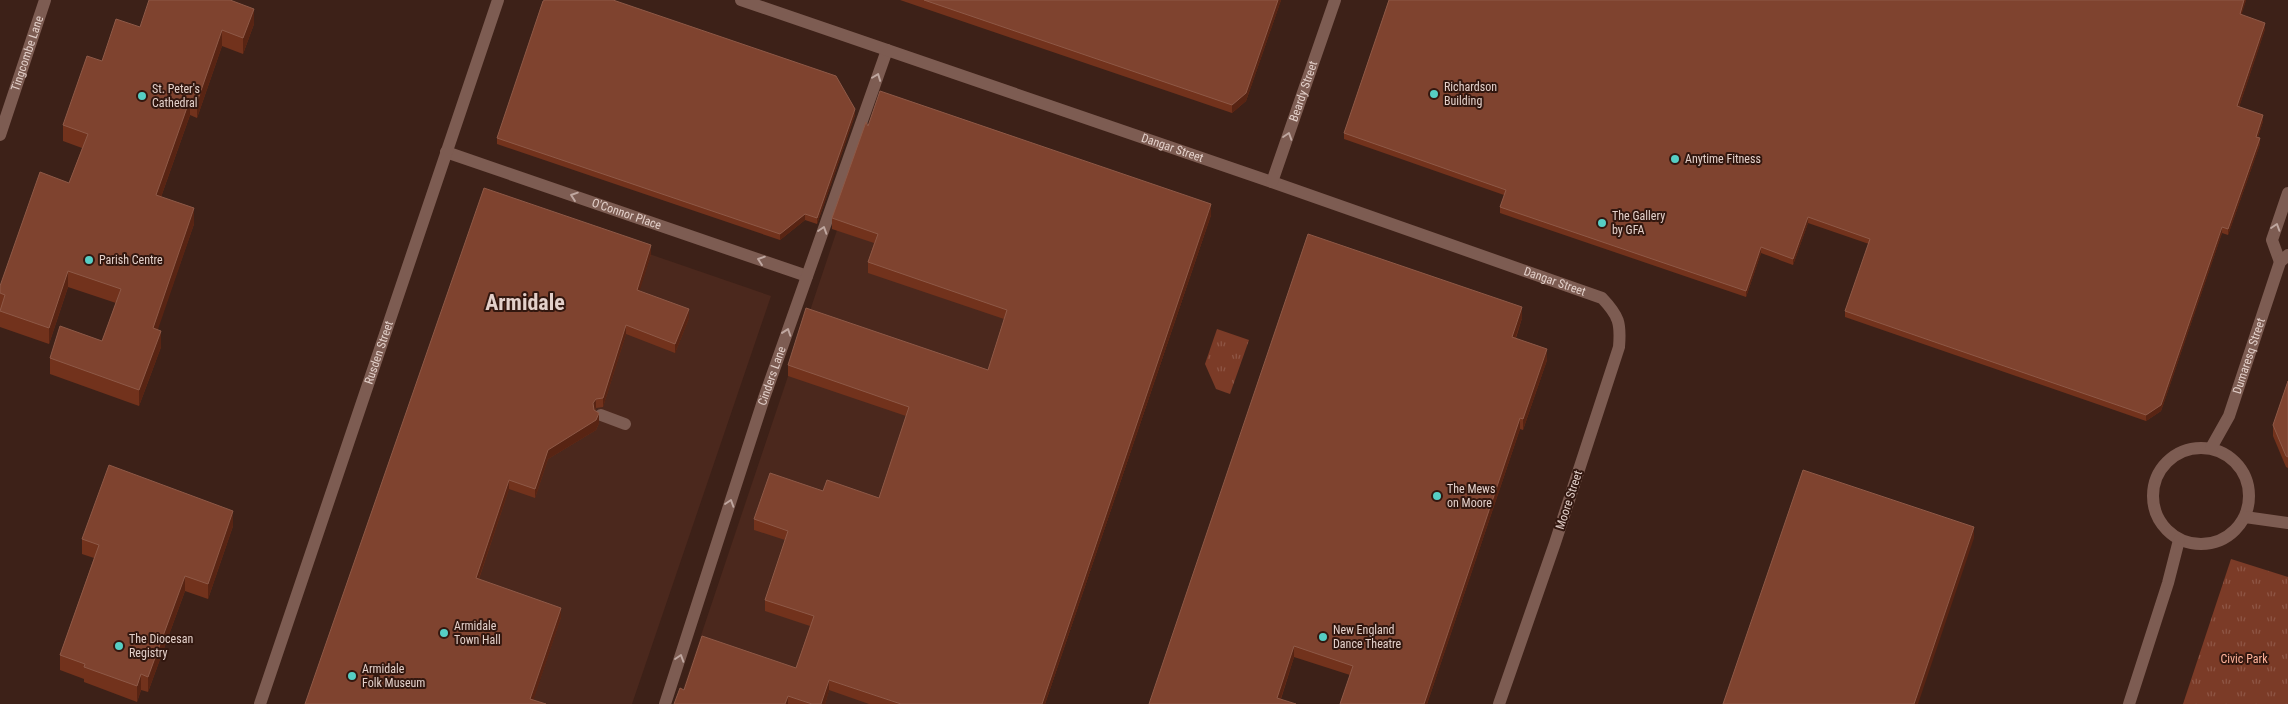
<svg xmlns="http://www.w3.org/2000/svg" width="2288" height="704" font-family="'Roboto Condensed',sans-serif">
<style>
.built{fill:#4b281d}
.grass{fill:url(#grass-tufts)}
.lines{fill:none;stroke-linecap:round;stroke-linejoin:round}
.service{stroke:#7d5c52;stroke-width:12}
.minor{stroke:#7d5c52;stroke-width:12}
.wall{fill:#72321c}
.shaded-wall{fill:#582413}
.building{fill:#7f432f;stroke:#8e5947}
.oneway{stroke:#bfa7a0}
.poi-dot{fill:#56cec4;stroke:#32170f;stroke-width:2}
.labels{text-anchor:middle;stroke-width:4;stroke-linejoin:round;paint-order:stroke}
.street-label{font-size:12px;fill:#e3d0ca;stroke:#32170f}
.poi-label{font-size:12px;fill:#e3d0ca;stroke:#32170f;text-anchor:start}
.park-label{font-size:12px;fill:#feb29a;stroke:#32170f}
.town-label{font-size:22px;font-weight:bold;fill:#e3d0ca;stroke:#32170f}
</style>
<defs>
<pattern id="grass-tufts" width="24" height="20" patternUnits="userSpaceOnUse" patternTransform="scale(1.25)"><rect width="24" height="20" fill="#7b3b27"/><path d="M3 7l-1-3M5 7V3M7 7l1-3M15 17l-1-3M17 17v-4M19 17l1-3" fill="none" stroke="#8e5645"/></pattern>
</defs>
<rect width="100%" height="100%" fill="#3d2118"/>
<g class="built">
<polygon points="880,102 1211,215 1045,704 678,704"/>
<polygon points="484,197 771,296 632,704 308,704"/>
</g>
<g class="grass">
<polygon points="1217,329 1249,340 1230,394 1216,389 1205,364"/>
<polygon points="2231,559 2288,577 2288,704 2183,704"/>
</g>
<g class="lines">
<g class="service">
<path id="s1" d="M 446,152 L 807,276"/>
<polyline points="601,415 625,424"/>
<path id="s2" d="M 665,704 L 764,398 L 887,50"/>
</g>
<g class="minor">
<path id="s3" d="M 741,0 L 1272,182 L 1602,298 C 1619,316 1621,323 1619,347 L 1555,543 L 1499,704"/>
<path id="s4" d="M 0,135 L 45,0"/>
<path id="s5" d="M 1272,182 L 1335,0"/>
<polyline points="2280,262 2272,240 2288,193"/>
<circle cx="2201" cy="496" r="48"/>
<path id="s6" d="M 2211,448 L 2229,416 L 2280,262 L 2288,255"/>
<polyline points="2245,517 2288,523"/>
<path id="s7" d="M 260,704 L 498,0"/>
<polyline points="2129,704 2168,583 2179,540"/>
</g>
</g>
<g class="wall">
<polygon points="900,0 1281,0 1246,101 1232,113"/>
<polygon points="1389,0 2246,0 2241,15 2265,29 2239,107 2263,121 2258,137 2260,144 2228,235 2222,233 2161,411 2146,421 1845,317 1845,311 1869,244 1808,223 1793,265 1761,253 1746,297 1500,213 1500,207 1504,195 1344,139 1344,133"/>
<polygon points="254,24 243,54 222,46 197,118 190,115 161,197 194,224 157,330 161,347 139,406 50,374 50,358 102,341 116,303 68,287 49,344 0,327 0,286 69,183 82,148 63,141 63,125 102,61 140,27"/>
<polygon points="855,115 817,224 805,220 780,240 497,144 497,138"/>
<polygon points="868,126 1211,215 1045,704 869,704 829,690 825,704 674,704 684,690 796,668 810,626 765,611 765,600 785,540 754,530 754,519 823,491 879,498 906,416 788,376 788,365 988,370 1004,319 868,273 868,262 874,243 832,229 832,218"/>
<polygon points="651,254 639,291 689,318 675,353 626,334 603,407 596,408 595,411 599,423 596,430 548,459 535,498 509,489 479,579 561,617 533,700 305,704"/>
<polygon points="1522,318 1516,338 1547,360 1523,430 1520,429 1427,704 1340,704 1350,675 1294,657 1281,699 1149,704"/>
<polygon points="2288,381 2288,468 2286,467 2273,436 2273,425"/>
<polygon points="233,526 208,599 185,591 148,692 141,690 137,702 84,682 84,679 60,670 60,655 94,558 82,554 82,539"/>
</g>
<g class="shaded-wall">
<polygon points="1278,0 1281,0 1246,101 1232,113 1232,105"/>
<polygon points="2244,0 2246,0 2240,20 2240,14"/>
<polygon points="254,9 254,24 243,54 243,38"/>
<polygon points="2265,23 2265,29 2237,113 2237,106"/>
<polygon points="222,30 222,46 197,118 197,102"/>
<polygon points="190,99 190,115 156,211 156,195"/>
<polygon points="855,109 855,115 817,224 817,218"/>
<polygon points="2263,115 2263,121 2256,143 2256,137"/>
<polygon points="2260,138 2260,144 2228,235 2228,229"/>
<polygon points="1211,204 1211,215 1045,704 1042,704"/>
<polygon points="194,208 194,224 153,344 153,328"/>
<polygon points="805,214 805,220 780,240 780,234"/>
<polygon points="1808,217 1808,223 1793,265 1793,259"/>
<polygon points="2222,227 2222,233 2161,411 2146,421 2146,415"/>
<polygon points="651,245 651,254 637,299 637,290"/>
<polygon points="1761,247 1761,253 1746,297 1746,291"/>
<polygon points="68,271 68,287 49,344 49,328"/>
<polygon points="1522,307 1522,318 1512,348 1512,337"/>
<polygon points="689,309 689,318 675,353 675,344"/>
<polygon points="626,325 626,334 603,407 603,398"/>
<polygon points="161,331 161,347 139,406 139,390"/>
<polygon points="1547,349 1547,360 1523,430 1523,419"/>
<polygon points="596,399 596,408 593,413 593,403"/>
<polygon points="599,413 599,423 596,430 548,459 535,498 535,489 548,450"/>
<polygon points="1520,418 1520,429 1427,704 1424,704"/>
<polygon points="509,480 509,489 476,587 476,578"/>
<polygon points="233,511 233,526 208,599 208,584"/>
<polygon points="1974,527 1974,538 1918,704 1914,704"/>
<polygon points="185,576 185,591 148,692 148,677"/>
<polygon points="561,608 561,617 532,704 530,699"/>
<polygon points="1294,646 1294,657 1279,704 1277,698"/>
<polygon points="141,674 141,690 137,702 137,686"/>
<polygon points="829,680 829,690 825,704 821,704"/>
<polygon points="788,696 788,704 785,704"/>
</g>
<g class="building">
<polygon points="149,0 230,0 254,9 243,38 222,30 197,102 190,99 156,195 194,208 153,328 161,331 139,390 50,358 60,326 102,341 121,289 68,271 49,328 0,311 5,295 0,293 0,286 40,172 69,183 88,134 63,125 87,56 102,61 116,19 140,27"/>
<polygon points="545,0 613,0 836,76 855,109 817,218 805,214 780,234 497,138 543,1"/>
<polygon points="924,0 1278,0 1246,93 1232,105"/>
<polygon points="1389,0 2244,0 2240,14 2265,23 2237,106 2263,115 2256,137 2260,138 2228,229 2222,227 2161,405 2146,415 1845,311 1870,239 1808,217 1793,259 1761,247 1746,291 1500,207 1506,190 1344,133"/>
<polygon points="880,91 1211,204 1042,704 901,704 829,680 821,704 812,704 788,696 785,704 674,704 680,688 684,690 702,636 796,668 814,616 765,600 788,531 754,519 770,473 823,491 827,480 879,498 909,407 788,365 806,308 988,370 1007,310 868,262 878,234 832,218 866,122 868,126"/>
<polygon points="484,188 651,245 637,290 689,309 675,344 626,325 603,398 596,399 593,403 594,410 599,413 596,420 548,450 535,489 509,480 476,578 561,608 530,699 546,704 305,704"/>
<polygon points="1308,234 1522,307 1512,337 1547,349 1523,419 1520,418 1424,704 1340,704 1353,666 1294,646 1277,698 1296,704 1149,704"/>
<polygon points="2288,381 2288,457 2286,456 2273,425"/>
<polygon points="109,465 233,511 208,584 185,576 148,677 141,674 137,686 84,667 85,664 60,655 99,545 82,539"/>
<polygon points="1803,470 1974,527 1914,704 1723,704"/>
</g>
<defs><path id="oneway-chevron" d="M-2-3.5L2.5 0L-2 3.5" fill="none" stroke-width="1.6" stroke-linecap="round" stroke-linejoin="round" transform="scale(1.25)"/></defs>
<g class="oneway">
<use href="#oneway-chevron" transform="translate(877 77) rotate(-69)"/>
<use href="#oneway-chevron" transform="translate(1288 136) rotate(-72)"/>
<use href="#oneway-chevron" transform="translate(574 196) rotate(-161)"/>
<use href="#oneway-chevron" transform="translate(2276 227) rotate(-72)"/>
<use href="#oneway-chevron" transform="translate(823 230) rotate(-72)"/>
<use href="#oneway-chevron" transform="translate(761 260) rotate(-161)"/>
<use href="#oneway-chevron" transform="translate(787 332) rotate(-71)"/>
<use href="#oneway-chevron" transform="translate(730 503) rotate(-72)"/>
<use href="#oneway-chevron" transform="translate(680 658) rotate(-72)"/>
</g>
<g class="poi-dot">
<circle cx="1434" cy="94" r="5"/>
<circle cx="142" cy="96" r="5"/>
<circle cx="1675" cy="159" r="5"/>
<circle cx="1602" cy="223" r="5"/>
<circle cx="89" cy="260" r="5"/>
<circle cx="1437" cy="496" r="5"/>
<circle cx="444" cy="633" r="5"/>
<circle cx="1323" cy="637" r="5"/>
<circle cx="119" cy="646" r="5"/>
<circle cx="352" cy="676" r="5"/>
</g>
<g class="labels">
<g class="street-label">
<text dy="4" stroke="none"><textPath href="#s4" startOffset="86">Tingcombe Lane</textPath></text>
<text dy="4" stroke="none"><textPath href="#s5" startOffset="96">Beardy Street</textPath></text>
<text dy="4" stroke="none"><textPath href="#s3" startOffset="456">Dangar Street</textPath></text>
<text dy="4" stroke="none"><textPath href="#s1" startOffset="191">O'Connor Place</textPath></text>
<text dy="4" stroke="none"><textPath href="#s3" startOffset="861">Dangar Street</textPath></text>
<text dy="4" stroke="none"><textPath href="#s7" startOffset="371">Rusden Street</textPath></text>
<text dy="4" stroke="none"><textPath href="#s6" startOffset="100">Dumaresq Street</textPath></text>
<text dy="4" stroke="none"><textPath href="#s2" startOffset="345">Cinders Lane</textPath></text>
<text transform="translate(1569 500) rotate(-72)" y="4">Moore Street</text>
</g>
<g class="poi-label">
<text x="1444" y="91">Richardson<tspan x="1444" dy="14">Building</tspan></text>
<text x="152" y="93">St. Peter's<tspan x="152" dy="14">Cathedral</tspan></text>
<text x="1685" y="163">Anytime Fitness</text>
<text x="1612" y="220">The Gallery<tspan x="1612" dy="14">by GFA</tspan></text>
<text x="99" y="264">Parish Centre</text>
<text x="1447" y="493">The Mews<tspan x="1447" dy="14">on Moore</tspan></text>
<text x="454" y="630">Armidale<tspan x="454" dy="14">Town Hall</tspan></text>
<text x="1333" y="634">New England<tspan x="1333" dy="14">Dance Theatre</tspan></text>
<text x="129" y="643">The Diocesan<tspan x="129" dy="14">Registry</tspan></text>
<text x="362" y="673">Armidale<tspan x="362" dy="14">Folk Museum</tspan></text>
</g>
<g class="park-label">
<text x="2244" y="663">Civic Park</text>
</g>
<g class="town-label">
<text x="525" y="310">Armidale</text>
</g>
</g>
</svg>
